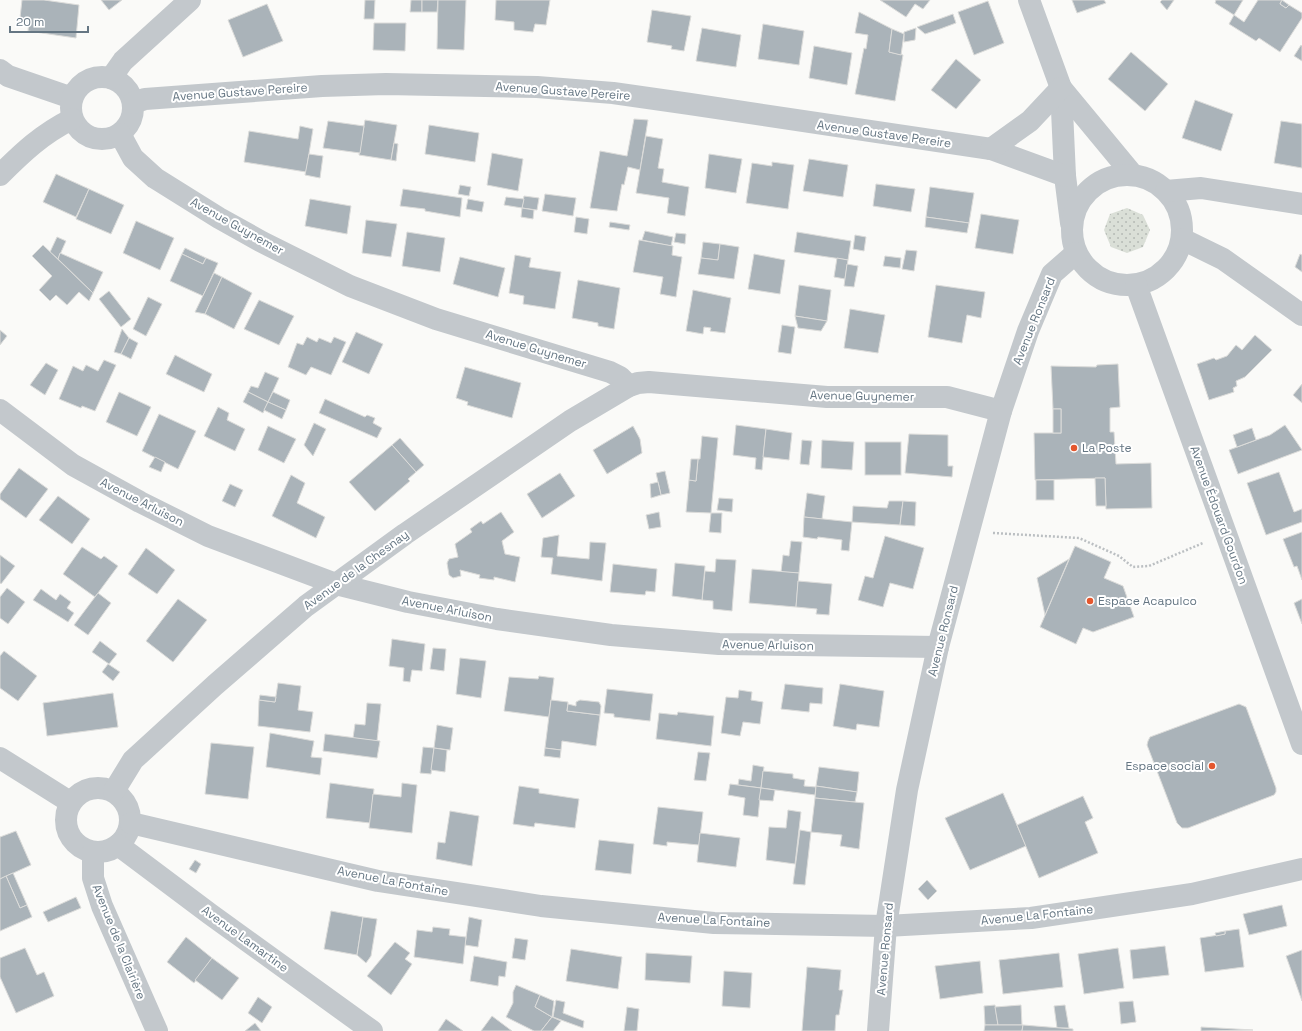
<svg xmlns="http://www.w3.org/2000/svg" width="1302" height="1031" font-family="'Space Grotesk',sans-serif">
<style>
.grass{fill:url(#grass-dots)}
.building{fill:#aab3b9;stroke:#dcdcda}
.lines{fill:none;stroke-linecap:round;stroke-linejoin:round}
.path{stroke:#bbbfc2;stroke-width:2.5;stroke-dasharray:2 2;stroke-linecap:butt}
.minor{stroke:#c3c8cc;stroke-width:22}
.poi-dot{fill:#e4572e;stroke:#fff;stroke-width:1.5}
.labels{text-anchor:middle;stroke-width:4;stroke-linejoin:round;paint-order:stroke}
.street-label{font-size:12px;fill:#657683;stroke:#fff}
.poi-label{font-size:12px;fill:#657683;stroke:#fff;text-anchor:start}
</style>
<defs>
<pattern id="grass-dots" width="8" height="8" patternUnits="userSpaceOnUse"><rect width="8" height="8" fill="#dadfd7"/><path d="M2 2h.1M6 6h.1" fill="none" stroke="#b4b9b4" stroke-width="1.8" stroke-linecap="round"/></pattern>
</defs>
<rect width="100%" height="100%" fill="#fafaf8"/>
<polygon class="grass" points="1127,208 1143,215 1150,230 1143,247 1127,253 1111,247 1104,230 1110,214"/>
<g class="building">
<polygon points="22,0 44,0 79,5 76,38 28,31 29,19 20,18"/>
<polygon points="101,0 122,0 109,10"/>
<polygon points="365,0 375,0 374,19 364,19"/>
<polygon points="411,0 422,0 422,12 410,12"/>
<polygon points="422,0 438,0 437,12 422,12"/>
<polygon points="438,0 466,0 464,50 437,49"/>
<polygon points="496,0 550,0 546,25 535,24 533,32 514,30 514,22 495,20"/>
<polygon points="880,0 930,0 923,9 915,4 906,17"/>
<polygon points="1072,0 1104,0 1106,3 1077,13"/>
<polygon points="1162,0 1174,0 1167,10 1160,2"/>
<polygon points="1216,0 1243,0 1234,15 1215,3"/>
<polygon points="1258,0 1282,0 1280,4 1286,8 1289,5 1302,13 1302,18 1280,52 1259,38 1256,41 1229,24 1234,15 1244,22"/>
<polygon points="1282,0 1289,5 1286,8 1280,4"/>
<polygon points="988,1 1004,43 974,55 958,12"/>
<polygon points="267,4 283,41 243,57 228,20"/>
<polygon points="652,10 691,16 684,51 671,49 672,46 647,42"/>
<polygon points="859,12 892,29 889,52 903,55 895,101 855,94 864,48 866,49 868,35 855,33"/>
<polygon points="953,14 956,23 940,29 925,34 917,27"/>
<polygon points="374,23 406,23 405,51 373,50"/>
<polygon points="763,24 804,31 799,65 758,59"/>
<polygon points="702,28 741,35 736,67 696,61"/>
<polygon points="916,28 915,40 904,42 904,32"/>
<polygon points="892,29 904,34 901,55 889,52"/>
<polygon points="1301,45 1302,46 1302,61 1294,56"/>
<polygon points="814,46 852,53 847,85 809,78"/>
<polygon points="1131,52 1168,84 1145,111 1108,79"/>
<polygon points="956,59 981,80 956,109 931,90"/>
<polygon points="1195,100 1233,114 1221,151 1182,138"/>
<polygon points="634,119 648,120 640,170 628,167 624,185 622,184 617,211 590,208 600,151 627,156"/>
<polygon points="365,120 397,125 391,160 359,155"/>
<polygon points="328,121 364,126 360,153 323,148"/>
<polygon points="1281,121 1302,124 1302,168 1274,163"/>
<polygon points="429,125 479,133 475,162 425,154"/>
<polygon points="300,126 313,129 306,172 244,162 249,131 298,139"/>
<polygon points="646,136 663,139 658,168 664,169 662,182 689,187 685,216 667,213 669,198 636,193"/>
<polygon points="394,143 398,144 396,161 391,160"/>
<polygon points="492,153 523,159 518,191 487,185"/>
<polygon points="309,154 323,156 320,178 305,175"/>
<polygon points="709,154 742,159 736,193 705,188"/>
<polygon points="809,159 848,165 843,197 803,191"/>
<polygon points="772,162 794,165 788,209 746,203 752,163 772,166"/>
<polygon points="56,174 89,189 76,217 43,202"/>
<polygon points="876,184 915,189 911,212 873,206"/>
<polygon points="460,185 471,187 469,196 458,194"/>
<polygon points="930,187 974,193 969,223 926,217"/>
<polygon points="89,189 124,205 111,234 76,219"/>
<polygon points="403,189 462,198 460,217 425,211 425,209 400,206"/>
<polygon points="545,194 576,198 573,216 542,211"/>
<polygon points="524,196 539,198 537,210 522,208"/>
<polygon points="506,197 524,199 522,208 504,205"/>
<polygon points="310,199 351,206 347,234 305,226"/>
<polygon points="468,199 484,202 482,212 466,209"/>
<polygon points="522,208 534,210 533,219 521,217"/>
<polygon points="981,214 1019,220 1013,254 975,248"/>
<polygon points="576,217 589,219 587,234 574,232"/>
<polygon points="926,217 969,223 967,233 925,227"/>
<polygon points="366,220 397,224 391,257 362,253"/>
<polygon points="136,221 174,238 160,270 123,253"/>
<polygon points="610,222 630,225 629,230 609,227"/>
<polygon points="645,231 673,237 671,246 642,240"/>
<polygon points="407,232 445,238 440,272 402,266"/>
<polygon points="797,232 851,241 848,260 794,252"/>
<polygon points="676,233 686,234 685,244 674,242"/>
<polygon points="855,235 866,237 864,251 853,249"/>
<polygon points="57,237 66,241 58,259 50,252"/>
<polygon points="639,240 673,246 672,255 682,257 676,297 660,294 663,277 633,272"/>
<polygon points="703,242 720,244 718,260 701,258"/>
<polygon points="720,244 739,247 734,279 698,274 701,258 718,260"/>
<polygon points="43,245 93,293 89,301 79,292 67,305 56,295 50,301 39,290 52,276 32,256"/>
<polygon points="185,248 206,258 203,264 182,254"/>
<polygon points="906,250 917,251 914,271 902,269"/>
<polygon points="60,253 103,272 93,293 58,259"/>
<polygon points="182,254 203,264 206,258 218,263 203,296 170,281"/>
<polygon points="754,254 785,260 780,294 748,289"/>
<polygon points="1300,254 1302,255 1302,272 1295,267"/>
<polygon points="515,255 531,258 529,267 561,272 555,309 523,304 524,296 509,293"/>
<polygon points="885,256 901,258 900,268 883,266"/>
<polygon points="460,257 505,268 498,297 453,284"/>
<polygon points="837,258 848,260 845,279 834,277"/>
<polygon points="847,264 858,266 854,287 844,286"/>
<polygon points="214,273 222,277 205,314 195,312"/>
<polygon points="222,277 252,293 234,329 205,314"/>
<polygon points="578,280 620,288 614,329 598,326 598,323 572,318"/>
<polygon points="799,285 831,290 827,321 795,316"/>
<polygon points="936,285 985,292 981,318 967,315 962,343 928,337"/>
<polygon points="693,290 731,298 725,333 710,331 711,328 704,327 703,334 686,331"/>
<polygon points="109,291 131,319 121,327 99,299"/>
<polygon points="148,297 162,304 146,336 133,329"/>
<polygon points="259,300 294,316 279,345 244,329"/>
<polygon points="850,309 885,315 878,353 844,348"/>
<polygon points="795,316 827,321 821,331 798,328"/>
<polygon points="782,325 795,327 791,354 778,352"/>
<polygon points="122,329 129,338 121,354 114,352"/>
<polygon points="0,330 7,336 0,345"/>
<polygon points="356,332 383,344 369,374 342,362"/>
<polygon points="1255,335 1272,350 1245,377 1236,381 1237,386 1233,388 1234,392 1209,400 1197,364 1214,358 1216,360 1227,356 1236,345 1242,350"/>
<polygon points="307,337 317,342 319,338 331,343 334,337 346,342 331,375 311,367 306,375 288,367 297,343 303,345"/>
<polygon points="129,338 138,343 131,359 121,354"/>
<polygon points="175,355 212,374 204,392 166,374"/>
<polygon points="104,360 116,365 95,411 82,406 81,408 59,399 73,366 83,371 86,365 98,371"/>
<polygon points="46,363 58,370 45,395 30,385"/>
<polygon points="1118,364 1120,407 1110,408 1110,432 1114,432 1116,464 1151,463 1152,508 1106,509 1105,478 1035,480 1034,433 1061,433 1061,409 1053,409 1051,366 1096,367 1097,365"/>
<polygon points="465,367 521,383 512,418 467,405 468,402 456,398"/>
<polygon points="265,372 279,378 268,402 248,392 251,386 258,388"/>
<polygon points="1302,384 1302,403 1293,395"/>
<polygon points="119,392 151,407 137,436 106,422"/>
<polygon points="248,392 268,402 263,413 243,402"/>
<polygon points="273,392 290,400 286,410 268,402"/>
<polygon points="325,399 365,417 367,415 375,418 373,423 382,428 377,438 319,413"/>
<polygon points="268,402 286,410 282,419 264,410"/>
<polygon points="218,407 229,413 227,420 245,429 235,451 204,436"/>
<rect x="1053" y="409" width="8" height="24"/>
<polygon points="159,414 196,431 178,469 142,451"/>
<polygon points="314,423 326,429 313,456 304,445"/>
<polygon points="736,425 766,429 762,470 755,469 756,458 733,455"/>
<polygon points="1285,425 1302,450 1238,474 1229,450 1270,435"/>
<polygon points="268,426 296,439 284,463 258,450"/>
<polygon points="633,426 640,439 642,453 607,474 593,450"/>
<polygon points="1252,428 1256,440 1237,447 1233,435"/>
<polygon points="766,429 792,433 789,460 763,457"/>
<polygon points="909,434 948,435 948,466 953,466 952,477 905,473"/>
<polygon points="702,436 718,438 711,513 686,512 689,480 696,481 698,459 700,459"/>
<polygon points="400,438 424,465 416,472 392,445"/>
<polygon points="802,440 812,441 809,465 800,464"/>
<polygon points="822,440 854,442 852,470 821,468"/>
<rect x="865" y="442" width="36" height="33"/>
<polygon points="392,445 416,472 408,479 410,481 375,511 349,482"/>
<polygon points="155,457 165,462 161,472 149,467"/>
<polygon points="691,459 698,459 696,481 689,480"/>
<polygon points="19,468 48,489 26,518 0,499 0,494"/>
<polygon points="665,471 670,493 661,495 656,473"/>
<polygon points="1279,472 1294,512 1302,509 1302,522 1266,535 1247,483"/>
<polygon points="560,473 575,496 542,518 527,494"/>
<polygon points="291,475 305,483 297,503 325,517 316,538 272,516"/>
<polygon points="1095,478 1105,478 1106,506 1096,506"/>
<rect x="1036" y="480" width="18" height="20"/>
<polygon points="658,482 661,495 651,498 650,484"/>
<polygon points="230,484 243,490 235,507 222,501"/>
<polygon points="807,493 825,496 822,519 804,517"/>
<polygon points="58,496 90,519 72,544 39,520"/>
<polygon points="719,498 733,499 732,512 717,510"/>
<polygon points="889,501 903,501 900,525 852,522 853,506 887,508"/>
<polygon points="903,501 916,502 915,526 900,525"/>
<polygon points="501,512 514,532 502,541 505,554 520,557 515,582 494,577 494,580 479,578 480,575 460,570 461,576 453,578 449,575 447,563 449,559 458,557 455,544 472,532 470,529 481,521 483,524"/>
<polygon points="659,512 661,527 649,529 646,515"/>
<polygon points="711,513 722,513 721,533 709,532"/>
<polygon points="804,517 852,522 849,551 841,550 842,540 818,537 817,539 803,537"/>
<polygon points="1302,532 1302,580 1297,566 1294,567 1283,539"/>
<polygon points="559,535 557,556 589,559 590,542 606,543 602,581 551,574 553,558 541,557 543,538"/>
<polygon points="885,536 924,548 913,589 890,583 883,607 858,600 865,576 873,578"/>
<polygon points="791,541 802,542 799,573 781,572 783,555 789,556"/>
<polygon points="1075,546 1111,562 1104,578 1123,586 1134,617 1093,632 1083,628 1076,644 1040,627"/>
<polygon points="82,547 101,559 104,556 118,566 95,597 63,574"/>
<polygon points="146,548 175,570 157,594 128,574"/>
<polygon points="0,555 15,566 1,584 0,583"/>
<polygon points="716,559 736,560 732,611 713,609 713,601 702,600 705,571 715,572"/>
<polygon points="1069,559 1045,615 1037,578"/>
<polygon points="675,563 705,566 702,600 672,596"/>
<polygon points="613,564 657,569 655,592 646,591 645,595 610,592"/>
<polygon points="752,569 799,573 796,607 749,603"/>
<polygon points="798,581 832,584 829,615 816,614 817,609 796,607"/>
<polygon points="7,588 25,602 8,624 0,618 0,597"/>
<polygon points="41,589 56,600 60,594 71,602 67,608 74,613 68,622 33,600"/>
<polygon points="98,593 111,603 88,635 74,625"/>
<polygon points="178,599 207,620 173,662 146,641"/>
<polygon points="1302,599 1302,624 1294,603"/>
<polygon points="392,639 425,644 422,671 412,670 410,682 403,681 404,668 389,666"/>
<polygon points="100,641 117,654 109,664 92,652"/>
<polygon points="433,648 446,649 444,671 430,669"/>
<polygon points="4,651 37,676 18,701 0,688 0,656"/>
<polygon points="460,658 486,661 481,698 456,694"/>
<polygon points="108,664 120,672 113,681 102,672"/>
<polygon points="539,676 554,678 549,717 504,711 509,677 538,679"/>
<polygon points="278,683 301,686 298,710 313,712 310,732 258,726 259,700 275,702"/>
<polygon points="785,684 823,688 822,704 810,703 809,712 781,709"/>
<polygon points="840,684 884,691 879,727 857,724 856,730 833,726"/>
<polygon points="607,689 653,694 650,721 614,717 614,714 604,713"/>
<polygon points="739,690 752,692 751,700 763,702 760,724 743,722 740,736 721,733 726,697 738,698"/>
<polygon points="113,693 118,727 47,736 43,703"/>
<polygon points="260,695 276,697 275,702 259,700"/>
<polygon points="551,700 568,702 567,711 600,715 596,746 562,741 561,750 545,748"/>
<polygon points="580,700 599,702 601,706 600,715 567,711 568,704 576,706 576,702"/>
<polygon points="367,703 381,704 377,741 353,738 355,724 365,725"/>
<polygon points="1239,704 1246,707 1276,788 1276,792 1274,795 1188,828 1182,828 1177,823 1147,745 1148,741 1150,737"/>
<polygon points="678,712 714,716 711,746 656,739 659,713 677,715"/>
<polygon points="437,725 453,728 450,750 434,748"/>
<polygon points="270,733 314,741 311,757 322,758 320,775 266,767"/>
<polygon points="325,734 380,741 377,758 323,751"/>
<polygon points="211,743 254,747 248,799 205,794"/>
<polygon points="423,747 434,748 431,774 420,773"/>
<polygon points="434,748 447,750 445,772 431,770"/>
<polygon points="545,748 561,750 560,758 544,756"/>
<polygon points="698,752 710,753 706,781 694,780"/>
<polygon points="753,765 764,767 761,788 738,785 739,779 751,781"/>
<polygon points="819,767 859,772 857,792 816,786"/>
<polygon points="763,771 793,774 793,778 805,780 804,786 816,787 815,795 761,788"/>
<polygon points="330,783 374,789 370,823 326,818"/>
<polygon points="402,783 417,785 412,833 369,828 373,794 401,797"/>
<polygon points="730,784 761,788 758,817 743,815 745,798 728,795"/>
<polygon points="519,786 539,789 539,793 579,799 575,828 535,823 534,827 513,824"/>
<polygon points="816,786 857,792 855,802 815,798"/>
<polygon points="761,788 775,790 773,801 759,800"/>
<polygon points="1003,793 1026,846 970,870 945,818"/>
<polygon points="1083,796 1093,818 1085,822 1098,853 1039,878 1017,825"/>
<polygon points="815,798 864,803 859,849 840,846 842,835 811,832"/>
<polygon points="658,807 703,812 699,845 667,842 667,846 653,844"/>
<polygon points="788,810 801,812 795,864 766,860 769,827 786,828"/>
<polygon points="450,811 479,816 472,866 436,859 438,842 445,843"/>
<polygon points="800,830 811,832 805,885 793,884"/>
<polygon points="16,831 31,865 0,879 0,837"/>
<polygon points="700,833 740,838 736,867 697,862"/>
<polygon points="599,840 634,844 631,874 595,870"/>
<polygon points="195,860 201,864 196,873 189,869"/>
<polygon points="13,873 27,905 20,908 6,876"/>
<polygon points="6,876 20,908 27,905 32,917 0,931 0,879"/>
<polygon points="927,880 937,891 928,900 918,889"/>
<polygon points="76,897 81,908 48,922 43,912"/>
<polygon points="1282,905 1287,926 1249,935 1243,914"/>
<polygon points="331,911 363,917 357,955 324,949"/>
<polygon points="363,917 377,919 371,956 366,963 357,955"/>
<polygon points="469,917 482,920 478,947 465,945"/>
<polygon points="433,927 450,929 449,935 466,937 463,964 414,957 417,930 432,932"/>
<polygon points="1239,929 1244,967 1205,972 1200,938 1225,934 1225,931"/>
<polygon points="1225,931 1225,934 1216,936 1215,933"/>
<polygon points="186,937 212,958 194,983 167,962"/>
<polygon points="515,938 528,940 525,960 512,958"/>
<polygon points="395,942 410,953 405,959 412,964 391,995 367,976"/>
<polygon points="1165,946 1169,975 1133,979 1130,950"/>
<polygon points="25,948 37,975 44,972 54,996 16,1013 0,977 0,958"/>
<polygon points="1118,948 1124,988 1084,994 1078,954"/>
<polygon points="571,949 622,957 618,989 566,981"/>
<polygon points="1302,950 1302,1001 1286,956"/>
<polygon points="646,953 692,956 690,983 645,980"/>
<polygon points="1059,953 1063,987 1003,994 999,960"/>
<polygon points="474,956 507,962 505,977 499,976 498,986 470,981"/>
<polygon points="212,958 239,978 222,1000 195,980"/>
<polygon points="980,961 983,993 940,999 935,966"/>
<polygon points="807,967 841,970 839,990 843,990 839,1015 836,1015 835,1031 802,1031"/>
<polygon points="724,971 752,973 750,1008 722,1006"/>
<polygon points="516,985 540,995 535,1007 552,1017 541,1031 534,1031 506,1017 513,1003 513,992"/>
<polygon points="540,995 554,1001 552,1017 535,1007"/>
<polygon points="258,997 272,1007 262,1023 248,1013"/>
<polygon points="556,1000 565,1002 563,1013 584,1021 583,1028 553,1017"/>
<polygon points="1133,1001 1136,1022 1121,1024 1119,1002"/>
<polygon points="995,1005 998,1025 985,1025 984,1006"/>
<polygon points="1021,1005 1022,1025 998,1025 995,1007"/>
<polygon points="1065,1005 1069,1028 1057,1028 1054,1006"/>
<polygon points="627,1007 639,1009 637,1031 624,1031"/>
<polygon points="492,1016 512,1031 481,1031"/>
<polygon points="552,1017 561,1021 553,1031 541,1031"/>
<polygon points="446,1019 463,1031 438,1031"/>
<polygon points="255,1023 261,1031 245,1031"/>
<polygon points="985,1025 1023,1025 1022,1031 984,1031"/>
<polygon points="1023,1025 1073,1029 1073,1031 1022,1031"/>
<polygon points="1201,1027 1253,1030 1201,1031"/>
</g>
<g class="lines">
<polyline class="path" points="993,533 1079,538 1119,556 1133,567 1149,566 1203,543"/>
<g class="minor">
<polyline points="1029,0 1061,88 1065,176 1071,223"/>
<polyline points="0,70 8,76 72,98"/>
<circle cx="102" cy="108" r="31"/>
<polyline points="111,78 123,61 190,0"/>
<polyline points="1061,88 1133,175"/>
<polyline points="133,103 145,99 322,86 386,84 537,87 613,93 690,104 991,149 1065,176"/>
<polyline points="120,134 133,158 155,178 219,218 262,242 350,286 436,319 610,372 620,377 629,386"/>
<polyline points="991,149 1030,121 1061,88"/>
<circle cx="1127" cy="230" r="55"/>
<path d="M 0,175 C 23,152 42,134 72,119"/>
<polyline points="1166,191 1201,188 1302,204"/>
<polyline points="1182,239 1223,259 1302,315"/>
<polyline points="1136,285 1302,744"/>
<polyline points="0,410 73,465 140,502 208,536 336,584 408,602 497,619 611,635 719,644 938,647"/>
<polyline points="0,758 70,802"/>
<circle cx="98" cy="820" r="32"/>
<polyline points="114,791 133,760 215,685 306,606 405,534 570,421 629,386 638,383 649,382 827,397 947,397 1001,411"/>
<polyline points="131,823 378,881 541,906 714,923 886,926 1031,918 1192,894 1302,869"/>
<polyline points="118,845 210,914 372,1031"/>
<polyline points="93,852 93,878 102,906 157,1031"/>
<polyline points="878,1031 886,926 907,790 938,647 1001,411 1028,331 1052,274 1076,253"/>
</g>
</g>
<g class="poi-dot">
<circle cx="1074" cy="448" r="4"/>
<circle cx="1090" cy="601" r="4"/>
<circle cx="1212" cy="766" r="4"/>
</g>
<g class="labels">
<g class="street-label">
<text transform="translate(563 91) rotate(4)" y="4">Avenue Gustave Pereire</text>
<text transform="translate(240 92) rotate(-4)" y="4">Avenue Gustave Pereire</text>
<text transform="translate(884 134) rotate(8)" y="4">Avenue Gustave Pereire</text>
<text transform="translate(237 226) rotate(29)" y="4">Avenue Guynemer</text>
<text transform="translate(1034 321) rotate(-68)" y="4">Avenue Ronsard</text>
<text transform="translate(536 349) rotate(17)" y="4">Avenue Guynemer</text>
<text transform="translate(862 396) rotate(1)" y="4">Avenue Guynemer</text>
<text transform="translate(142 502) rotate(27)" y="4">Avenue Arluison</text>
<text transform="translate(1219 515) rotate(70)" y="4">Avenue Édouard Gourdon</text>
<text transform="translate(356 570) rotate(-36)" y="4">Avenue de la Chesnay</text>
<text transform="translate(447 609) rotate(11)" y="4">Avenue Arluison</text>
<text transform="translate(943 631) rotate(-76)" y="4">Avenue Ronsard</text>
<text transform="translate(768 645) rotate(1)" y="4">Avenue Arluison</text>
<text transform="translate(393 881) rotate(11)" y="4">Avenue La Fontaine</text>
<text transform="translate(1037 915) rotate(-6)" y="4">Avenue La Fontaine</text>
<text transform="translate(714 920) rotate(3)" y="4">Avenue La Fontaine</text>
<text transform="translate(245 939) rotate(36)" y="4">Avenue Lamartine</text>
<text transform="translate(119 942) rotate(68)" y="4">Avenue de la Clairière</text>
<text transform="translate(885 949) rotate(-85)" y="4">Avenue Ronsard</text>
</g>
<g class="poi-label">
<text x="1082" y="452">La Poste</text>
<text x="1098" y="605">Espace Acapulco</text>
<text x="1204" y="770" text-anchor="end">Espace social</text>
</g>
</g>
<path d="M10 26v6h78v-6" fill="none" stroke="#657683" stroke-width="2"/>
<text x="16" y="26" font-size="12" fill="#657683" stroke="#ffffff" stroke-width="3" paint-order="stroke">20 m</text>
</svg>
